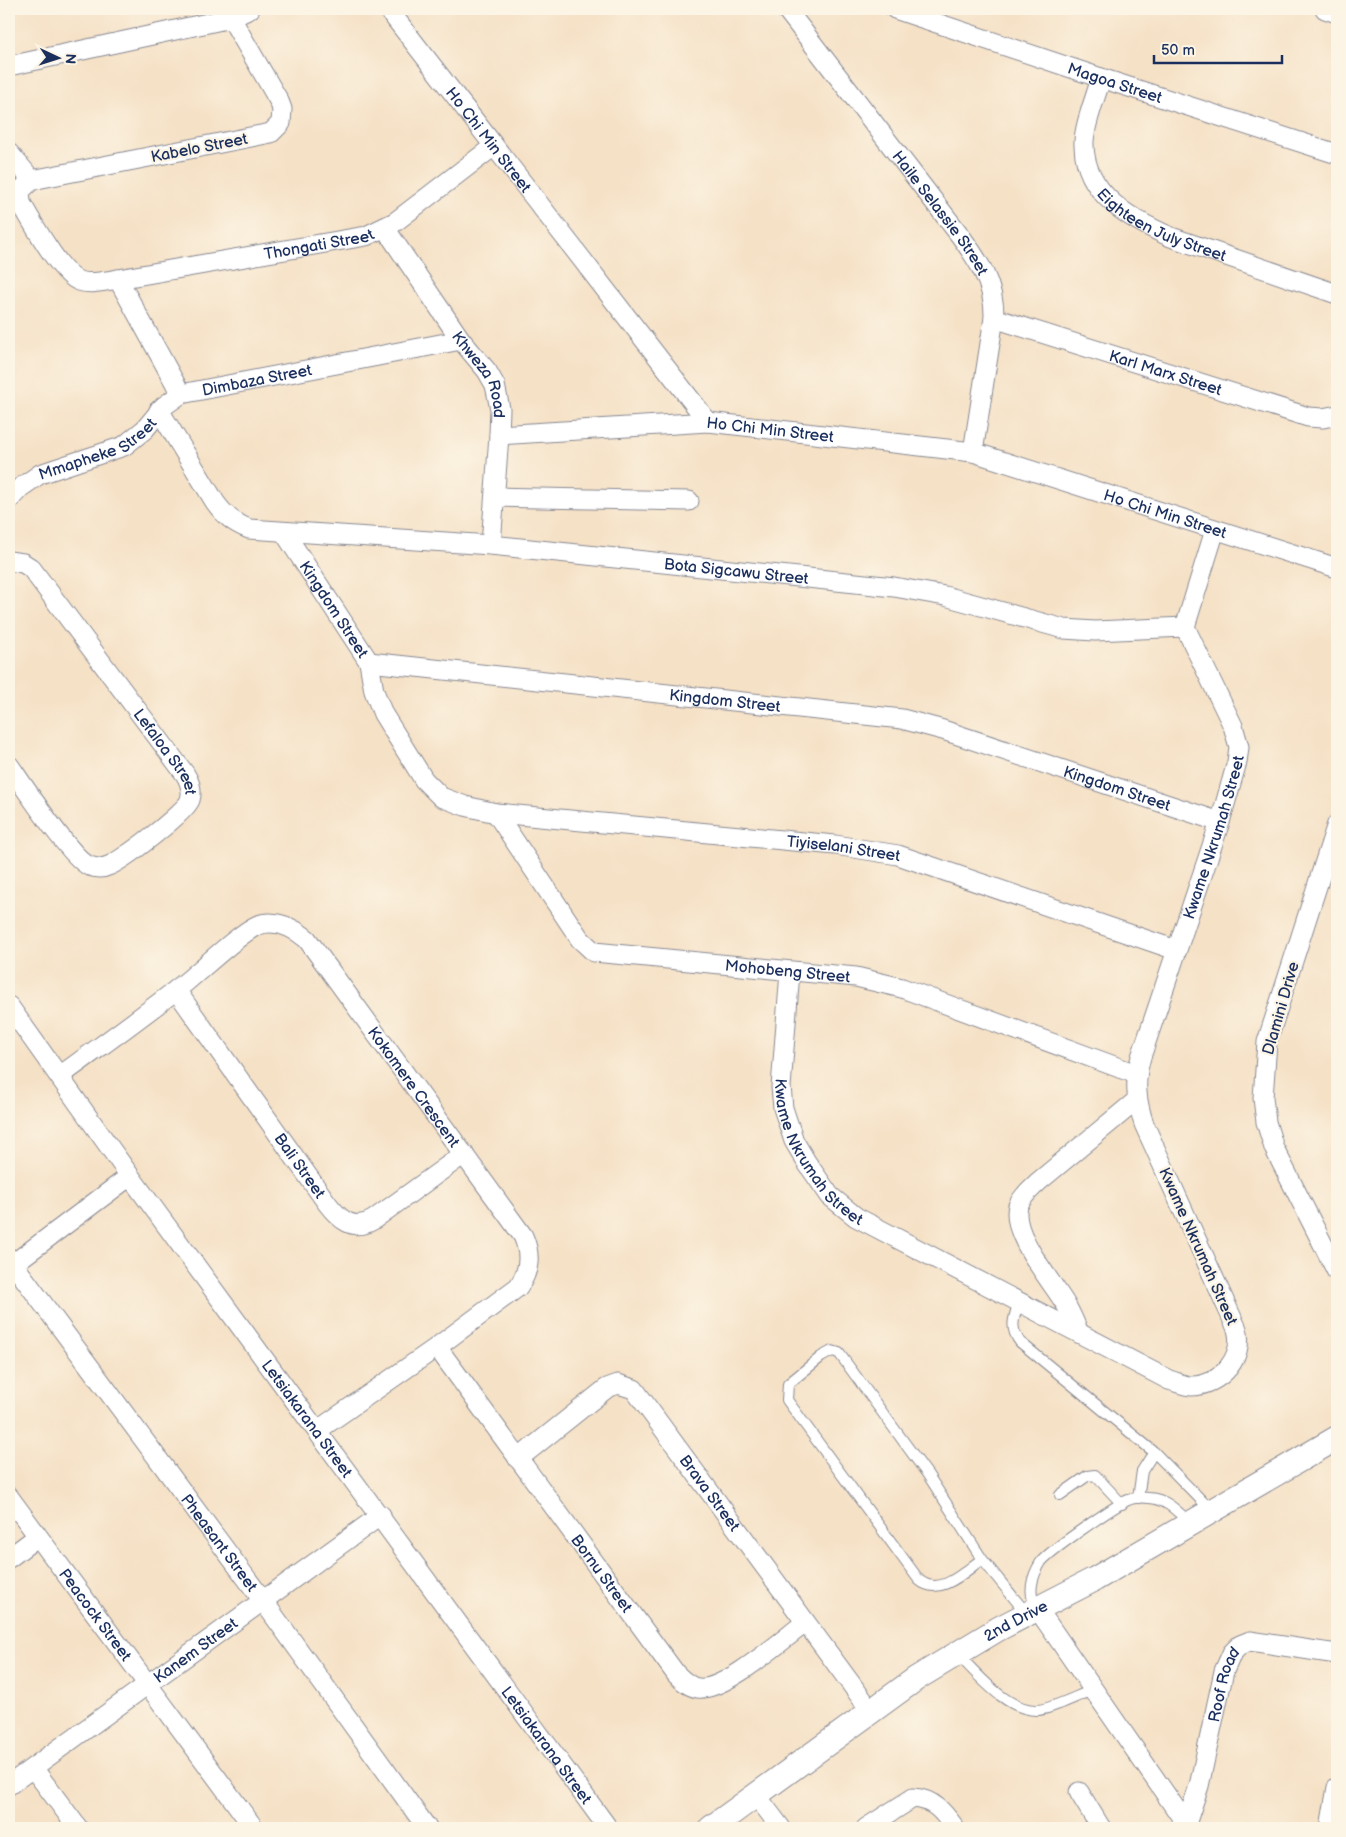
<svg xmlns="http://www.w3.org/2000/svg" width="1346" height="1837" font-family="'Balsamiq Sans',sans-serif">
<style>
.lines{fill:none;stroke-linecap:round;stroke-linejoin:round}
.service-casing{stroke:#888892;stroke-width:12}
.minor-casing{stroke:#888892;stroke-width:21}
.tertiary-casing{stroke:#888892;stroke-width:26}
.service{stroke:#fff;stroke-width:10}
.minor{stroke:#fff;stroke-width:19}
.tertiary{stroke:#fff;stroke-width:24}
.labels{text-anchor:middle;stroke-width:4.5;stroke-linejoin:round;paint-order:stroke}
.street-label{font-size:16px;fill:#1b2f5e;stroke:#fcf5e5}
</style>
<rect width="100%" height="100%" fill="#fcf5e5"/>
<filter id="ink" filterUnits="userSpaceOnUse"><feTurbulence type="fractalNoise" baseFrequency=".02" numOctaves="2"/><feDisplacementMap in="SourceGraphic" scale="10" xChannelSelector="R" yChannelSelector="G"/><feConvolveMatrix kernelMatrix="1 2 1 2 8 2 1 2 1" color-interpolation-filters="sRGB"/></filter>
<filter id="wash" filterUnits="userSpaceOnUse"><feTurbulence type="fractalNoise" baseFrequency=".0096" numOctaves="4" result="noise"/><feDisplacementMap in="SourceGraphic" scale="20" xChannelSelector="R" yChannelSelector="G"/><feGaussianBlur stdDeviation="1.12" result="paint"/><feColorMatrix in="noise" values="0 0 0 0 0 0 0 0 0 0 0 0 0 0 0 0 0 1.4 0 .05"/><feComposite in="paint" operator="in"/></filter>
<g filter="url(#wash)">
<rect width="100%" height="100%" fill="#f5e1c6"/>
</g>
<g filter="url(#ink)">
<g class="lines">
<defs>
<g id="service">
<path d="M 1019,1302 C 1014,1317 1009,1328 1020,1342 L 1154,1452 L 1212,1511"/>
<polyline points="1060,1495 1087,1476 1095,1475 1122,1504"/>
<polyline points="1138,1498 1142,1471 1154,1452"/>
<path d="M 982,1559 C 965,1571 940,1598 919,1580 L 787,1400 L 788,1384 L 821,1357 L 832,1351 L 839,1353 L 928,1475 L 982,1559 L 1027,1614"/>
<path d="M 1037,1608 C 1027,1594 1032,1576 1041,1562 C 1048,1552 1113,1507 1126,1501 C 1133,1497 1142,1497 1149,1498 C 1167,1499 1178,1512 1191,1524"/>
<path d="M 957,1654 C 978,1674 1006,1711 1038,1710 C 1052,1709 1079,1695 1093,1690"/>
</g>
<g id="minor">
<path id="s1" d="M 388,9 L 708,422"/>
<path id="s2" d="M 786,9 L 959,234 C 978,260 995,284 994,318 L 973,452"/>
<path id="s3" d="M 895,9 L 1101,78 L 1337,154"/>
<polyline points="1325,9 1337,13"/>
<path id="s4" d="M 231,18 L 279,101 L 282,109 L 281,123 L 271,133 L 32,180 L 20,191 L 21,203 C 32,221 60,274 79,281 C 90,285 106,281 118,279 L 366,236 L 395,222 L 494,146"/>
<polyline points="9,66 231,18 250,9"/>
<path id="s5" d="M 1101,78 C 1096,97 1083,127 1084,145 C 1085,195 1132,220 1171,237 L 1337,294"/>
<polyline points="9,153 32,180"/>
<path id="s6" d="M 385,228 L 461,340 L 487,371 L 495,385 L 500,409 L 499,435 L 491,545"/>
<polyline points="118,279 181,394"/>
<path id="s7" d="M 994,318 L 1308,417 L 1323,418 L 1337,415"/>
<path id="s8" d="M 159,410 L 215,502 C 225,516 234,523 249,529 L 491,545 L 894,587 L 945,596 L 1064,629 L 1095,631 L 1185,627"/>
<path id="s9" d="M 499,435 L 708,422 L 973,452 L 1337,568"/>
<polyline points="495,497 689,501"/>
<path id="s10" d="M 9,500 L 20,488 L 40,474 L 124,446 L 145,429 L 164,406 L 181,394 L 461,340"/>
<path id="s11" d="M 284,532 L 369,662 L 374,691 L 383,714 L 424,780 L 441,797 L 465,806 L 496,813 L 835,845 L 898,855 L 1176,950"/>
<path id="s12" d="M 9,561 L 23,563 L 31,568 L 185,774 C 190,782 193,790 190,800 C 186,812 121,862 108,866 C 102,869 95,868 89,866 C 71,858 23,785 9,765"/>
<path id="s13" d="M 369,662 L 902,719 L 943,730 L 1220,822"/>
<path id="s14" d="M 496,813 L 580,939 L 594,952 L 856,977 L 902,988 L 1136,1074"/>
<polyline points="1337,824 1267,1042 1263,1098 1266,1122 1274,1148 1337,1272"/>
<path id="s15" d="M 790,972 L 781,1087 L 783,1108 L 794,1141 L 807,1163 L 830,1196 L 856,1217 L 1169,1380 C 1177,1382 1184,1386 1192,1386 C 1221,1385 1245,1357 1237,1329 L 1144,1124 C 1136,1100 1134,1081 1141,1057 L 1220,822 L 1237,762 L 1239,747 L 1233,726 L 1185,627 L 1215,530"/>
<path id="s16" d="M 176,990 L 327,1203 C 339,1219 353,1232 373,1220 L 464,1154"/>
<path id="s17" d="M 9,1006 L 130,1176 L 608,1828"/>
<path id="s18" d="M 60,1076 C 102,1045 145,1015 186,982 C 202,969 241,932 258,925 C 276,919 294,928 307,939 L 523,1236 C 531,1254 530,1271 518,1287 L 437,1347 L 318,1430"/>
<path id="s19" d="M 9,1258 L 264,1602 L 427,1828"/>
<polyline points="9,1267 130,1176"/>
<path d="M 1079,1333 C 1075,1323 1071,1314 1066,1305 C 1052,1281 1010,1234 1018,1206 C 1022,1196 1031,1189 1038,1182 L 1137,1100"/>
<path id="s20" d="M 437,1347 L 676,1674 C 682,1680 689,1687 698,1688 C 724,1692 783,1639 805,1623"/>
<path id="s21" d="M 518,1459 L 607,1388 L 618,1384 L 634,1389 L 871,1711"/>
<path id="s22" d="M 9,1497 L 254,1828"/>
<polyline points="9,1558 37,1537"/>
<polyline points="1037,1608 1189,1828"/>
<polyline points="33,1768 78,1828"/>
<path id="s23" d="M 9,1785 L 381,1515"/>
<polyline points="1079,1792 1101,1828"/>
<polyline points="756,1795 781,1828"/>
<path d="M 866,1828 L 913,1798 C 934,1799 944,1813 955,1828"/>
<path id="s24" d="M 1181,1828 L 1186,1824 L 1199,1786 L 1224,1671 L 1232,1653 L 1240,1645 L 1250,1641 L 1337,1654"/>
<polyline points="1330,1828 1337,1787"/>
</g>
<g id="tertiary">
<path id="s25" d="M 711,1828 L 917,1678 L 998,1629 L 1095,1579 L 1337,1438"/>
</g>
</defs>
<use href="#service" class="service-casing"/>
<use href="#minor" class="minor-casing"/>
<use href="#tertiary" class="tertiary-casing"/>
<use href="#service" class="service"/>
<use href="#minor" class="minor"/>
<use href="#tertiary" class="tertiary"/>
</g>
</g>
<g class="labels">
<g class="street-label">
<text dy="6" stroke="none"><textPath href="#s3" startOffset="232">Magoa Street</textPath></text>
<text dy="6" stroke="none"><textPath href="#s1" startOffset="165">Ho Chi Min Street</textPath></text>
<text transform="translate(199 147) rotate(-11)" y="6">Kabelo Street</text>
<text dy="6" stroke="none"><textPath href="#s2" startOffset="256">Haile Selassie Street</textPath></text>
<text dy="6" stroke="none"><textPath href="#s5" startOffset="190">Eighteen July Street</textPath></text>
<text dy="6" stroke="none"><textPath href="#s4" startOffset="746">Thongati Street</textPath></text>
<text dy="6" stroke="none"><textPath href="#s7" startOffset="180">Karl Marx Street</textPath></text>
<text dy="6" stroke="none"><textPath href="#s6" startOffset="176">Khweza Road</textPath></text>
<text dy="6" stroke="none"><textPath href="#s10" startOffset="284">Dimbaza Street</textPath></text>
<text dy="6" stroke="none"><textPath href="#s9" startOffset="272">Ho Chi Min Street</textPath></text>
<text dy="6" stroke="none"><textPath href="#s10" startOffset="104">Mmapheke Street</textPath></text>
<text dy="6" stroke="none"><textPath href="#s9" startOffset="678">Ho Chi Min Street</textPath></text>
<text dy="6" stroke="none"><textPath href="#s8" startOffset="641">Bota Sigcawu Street</textPath></text>
<text dy="6" stroke="none"><textPath href="#s11" startOffset="92">Kingdom Street</textPath></text>
<text dy="6" stroke="none"><textPath href="#s13" startOffset="358">Kingdom Street</textPath></text>
<text dy="6" stroke="none"><textPath href="#s12" startOffset="252">Lefaloa Street</textPath></text>
<text dy="6" stroke="none"><textPath href="#s13" startOffset="762">Kingdom Street</textPath></text>
<text dy="6" stroke="none"><textPath href="#s15" startOffset="1255">Kwame Nkrumah Street</textPath></text>
<text dy="6" stroke="none"><textPath href="#s11" startOffset="718">Tiyiselani Street</textPath></text>
<text dy="6" stroke="none"><textPath href="#s14" startOffset="365">Mohobeng Street</textPath></text>
<text transform="translate(1280 1008) rotate(-74)" y="6">Dlamini Drive</text>
<text dy="6" stroke="none"><textPath href="#s18" startOffset="485">Kokomere Crescent</textPath></text>
<text dy="6" stroke="none"><textPath href="#s15" startOffset="192">Kwame Nkrumah Street</textPath></text>
<text dy="6" stroke="none"><textPath href="#s16" startOffset="215">Bali Street</textPath></text>
<text transform="translate(1199 1246) rotate(66)" y="6">Kwame Nkrumah Street</text>
<text dy="6" stroke="none"><textPath href="#s17" startOffset="509">Letsiakarana Street</textPath></text>
<text dy="6" stroke="none"><textPath href="#s21" startOffset="271">Brava Street</textPath></text>
<text dy="6" stroke="none"><textPath href="#s19" startOffset="354">Pheasant Street</textPath></text>
<text dy="6" stroke="none"><textPath href="#s20" startOffset="280">Bornu Street</textPath></text>
<text dy="6" stroke="none"><textPath href="#s22" startOffset="146">Peacock Street</textPath></text>
<text dy="6" stroke="none"><textPath href="#s25" startOffset="369">2nd Drive</textPath></text>
<text dy="6" stroke="none"><textPath href="#s23" startOffset="230">Kanem Street</textPath></text>
<text dy="6" stroke="none"><textPath href="#s24" startOffset="151">Roof Road</textPath></text>
<text dy="6" stroke="none"><textPath href="#s17" startOffset="914">Letsiakarana Street</textPath></text>
</g>
</g>
<rect width="1346" height="1837" fill="none" stroke="#fcf5e5" stroke-width="30"/>
<g transform="translate(58 58) rotate(94)" stroke="#fcf5e5" stroke-width="4" paint-order="stroke">
<path d="M0-4L9 19L0 12L-9 19Z" fill="#1b2f5e"/>
<text y="-8" font-size="14" font-weight="bold" text-anchor="middle" fill="#1b2f5e">N</text>
</g>
<path d="M1154 55v8h128v-8" fill="none" stroke="#1b2f5e" stroke-width="2.5"/>
<text x="1161" y="55" font-size="15" fill="#1b2f5e" stroke="#fcf5e5" stroke-width="4" paint-order="stroke">50 m</text>
</svg>
